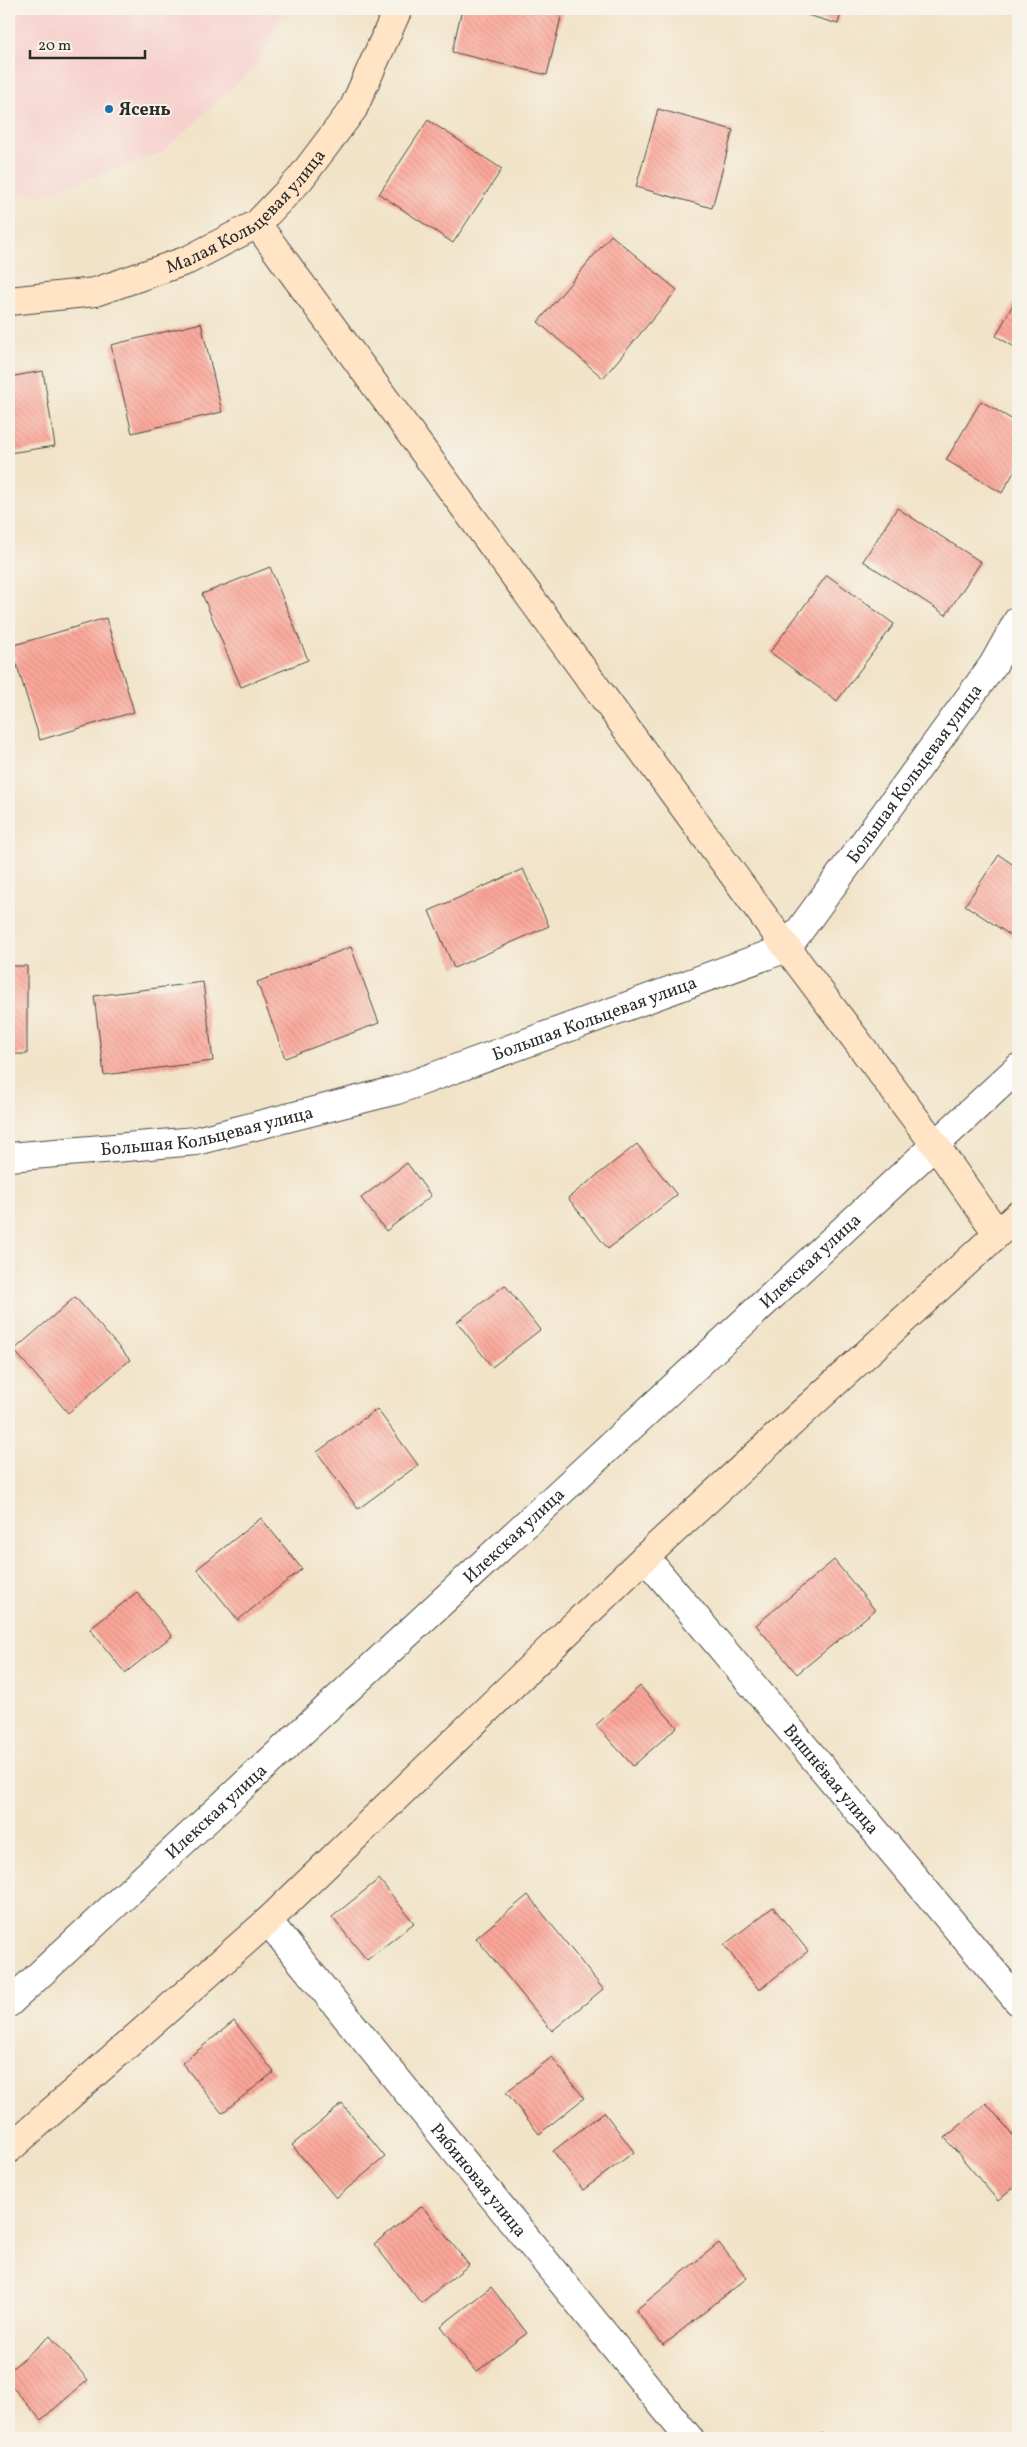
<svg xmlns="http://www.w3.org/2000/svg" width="1027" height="2447" font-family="Vollkorn,serif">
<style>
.built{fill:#f7d0ce}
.building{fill:url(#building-back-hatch)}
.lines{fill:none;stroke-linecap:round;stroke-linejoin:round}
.street-casing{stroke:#494743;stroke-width:30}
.secondary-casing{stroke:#494743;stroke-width:30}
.street{stroke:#fff;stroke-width:28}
.secondary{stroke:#ffe4c6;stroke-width:28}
.poi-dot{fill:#1f6fb2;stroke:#f7f3e8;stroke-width:2}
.labels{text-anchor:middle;stroke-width:4;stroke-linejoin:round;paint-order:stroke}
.poi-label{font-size:18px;font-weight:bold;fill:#2b2b2b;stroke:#f7f3e8;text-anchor:start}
.street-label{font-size:18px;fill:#2b2b2b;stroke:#f7f3e8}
</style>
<defs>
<pattern id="building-back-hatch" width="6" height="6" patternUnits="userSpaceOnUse" patternTransform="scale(1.25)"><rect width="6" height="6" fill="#fba699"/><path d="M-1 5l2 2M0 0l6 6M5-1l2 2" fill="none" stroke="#d78f84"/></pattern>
</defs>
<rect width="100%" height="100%" fill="#f7f3e8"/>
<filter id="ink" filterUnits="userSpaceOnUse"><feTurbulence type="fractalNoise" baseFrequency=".02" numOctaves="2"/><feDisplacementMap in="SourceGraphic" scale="10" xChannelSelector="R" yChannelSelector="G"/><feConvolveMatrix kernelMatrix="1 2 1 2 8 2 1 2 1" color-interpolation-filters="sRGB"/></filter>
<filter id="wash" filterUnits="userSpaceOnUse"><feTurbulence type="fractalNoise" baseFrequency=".0096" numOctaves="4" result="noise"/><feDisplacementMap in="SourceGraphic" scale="20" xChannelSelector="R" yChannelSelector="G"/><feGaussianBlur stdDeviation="1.12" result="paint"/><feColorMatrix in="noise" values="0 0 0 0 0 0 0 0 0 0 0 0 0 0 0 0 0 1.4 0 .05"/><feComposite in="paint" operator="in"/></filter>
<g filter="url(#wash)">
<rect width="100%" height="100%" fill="#f1e3c8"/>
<polygon class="built" points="9,9 284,9 256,66 162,152 42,195 9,194"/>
<g id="blocks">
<g class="building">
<polygon points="462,9 563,9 547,75 452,52"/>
<polygon points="787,9 842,9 838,24"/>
<polygon points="658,109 733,130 712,208 636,187"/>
<polygon points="428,120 502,169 453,243 379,194"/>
<polygon points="611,235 677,290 603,378 538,322"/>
<polygon points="1018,295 1018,349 996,336"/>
<polygon points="201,323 222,412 132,433 111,345"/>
<polygon points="43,371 55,446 9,453 9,377"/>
<polygon points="981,401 1018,423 1018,465 1002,493 946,460"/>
<polygon points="897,508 981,562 946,615 863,561"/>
<polygon points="270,567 308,660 241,687 202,594"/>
<polygon points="827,575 894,624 837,701 770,652"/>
<polygon points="106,618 134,712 40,740 11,646"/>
<polygon points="999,855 1018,868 1018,929 1013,937 965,905"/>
<polygon points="523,869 549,926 454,968 429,911"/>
<polygon points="351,947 379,1023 285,1058 257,982"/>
<rect x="9" y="966" width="18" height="88"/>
<polygon points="203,982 213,1061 104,1075 94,996"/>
<polygon points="637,1144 677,1195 608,1249 568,1198"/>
<polygon points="407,1163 431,1196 386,1231 361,1198"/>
<polygon points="505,1285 540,1330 492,1367 457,1322"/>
<polygon points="75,1297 130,1360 68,1413 14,1350"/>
<polygon points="377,1409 418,1465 358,1509 317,1452"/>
<polygon points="261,1518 302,1569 238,1620 197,1569"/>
<polygon points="834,1560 875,1610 797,1674 756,1625"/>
<polygon points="137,1592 172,1636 125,1673 90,1629"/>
<polygon points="640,1686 677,1727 633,1766 596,1725"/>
<polygon points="379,1879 414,1923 367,1960 332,1917"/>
<polygon points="528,1895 603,1989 552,2031 476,1938"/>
<polygon points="773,1907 808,1951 759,1990 724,1945"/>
<polygon points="234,2021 274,2072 222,2113 182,2063"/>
<polygon points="552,2057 584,2098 539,2134 506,2092"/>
<polygon points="986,2103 1018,2141 1018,2184 998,2201 945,2138"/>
<polygon points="342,2104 385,2157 336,2198 292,2145"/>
<polygon points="604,2112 634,2152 583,2190 553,2151"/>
<polygon points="422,2206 469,2265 421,2303 374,2244"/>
<polygon points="719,2243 747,2278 663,2345 636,2310"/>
<polygon points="491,2287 527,2333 476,2372 441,2326"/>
<polygon points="50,2336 88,2380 41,2420 9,2383 9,2371"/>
<polygon points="821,2433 825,2438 815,2438"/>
</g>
</g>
</g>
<g filter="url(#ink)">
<use href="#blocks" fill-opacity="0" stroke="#494743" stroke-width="1"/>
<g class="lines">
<defs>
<g id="street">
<path id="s1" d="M 9,1157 L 196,1141 L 397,1090 L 787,948 L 993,665 L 1018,620"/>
<path id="s2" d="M 645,1557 L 1018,2001"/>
<path id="s3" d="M 268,1921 L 689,2438"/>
<path id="s4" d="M 9,2003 L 1018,1068"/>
</g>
<g id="secondary">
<polyline points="257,224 787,948 936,1146 997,1233"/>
<path id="s5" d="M 9,301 L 95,292 L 188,260 L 257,224 L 300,179 L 353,109 L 398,9"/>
<polyline points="9,2149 268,1921 645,1557 1018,1215"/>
</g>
</defs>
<use href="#street" class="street-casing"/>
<use href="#secondary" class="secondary-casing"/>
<use href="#street" class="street"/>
<use href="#secondary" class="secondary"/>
</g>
</g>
<circle class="poi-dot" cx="109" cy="109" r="5"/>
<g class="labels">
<g class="poi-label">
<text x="119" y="115">Ясень</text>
</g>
<g class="street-label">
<text dy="6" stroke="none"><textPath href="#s5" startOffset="261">Малая Кольцевая улица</textPath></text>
<text dy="6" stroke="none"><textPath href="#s1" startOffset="1026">Большая Кольцевая улица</textPath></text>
<text dy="6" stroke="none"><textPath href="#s1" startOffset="605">Большая Кольцевая улица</textPath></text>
<text dy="6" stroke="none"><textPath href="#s1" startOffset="200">Большая Кольцевая улица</textPath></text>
<text dy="6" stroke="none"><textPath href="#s4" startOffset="1092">Илекская улица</textPath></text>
<text dy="6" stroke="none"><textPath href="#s4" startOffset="688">Илекская улица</textPath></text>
<text dy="6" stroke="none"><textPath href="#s2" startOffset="290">Вишнёвая улица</textPath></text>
<text dy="6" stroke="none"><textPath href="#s4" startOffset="282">Илекская улица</textPath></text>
<text dy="6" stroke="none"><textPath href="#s3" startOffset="334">Рябиновая улица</textPath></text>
</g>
</g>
<rect width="1027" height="2447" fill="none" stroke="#f7f3e8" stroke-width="30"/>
<path d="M30 50v8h115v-8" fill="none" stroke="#2b2b2b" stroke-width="2.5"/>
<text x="38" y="50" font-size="15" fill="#2b2b2b" stroke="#f7f3e8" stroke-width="4" paint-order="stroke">20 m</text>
</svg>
